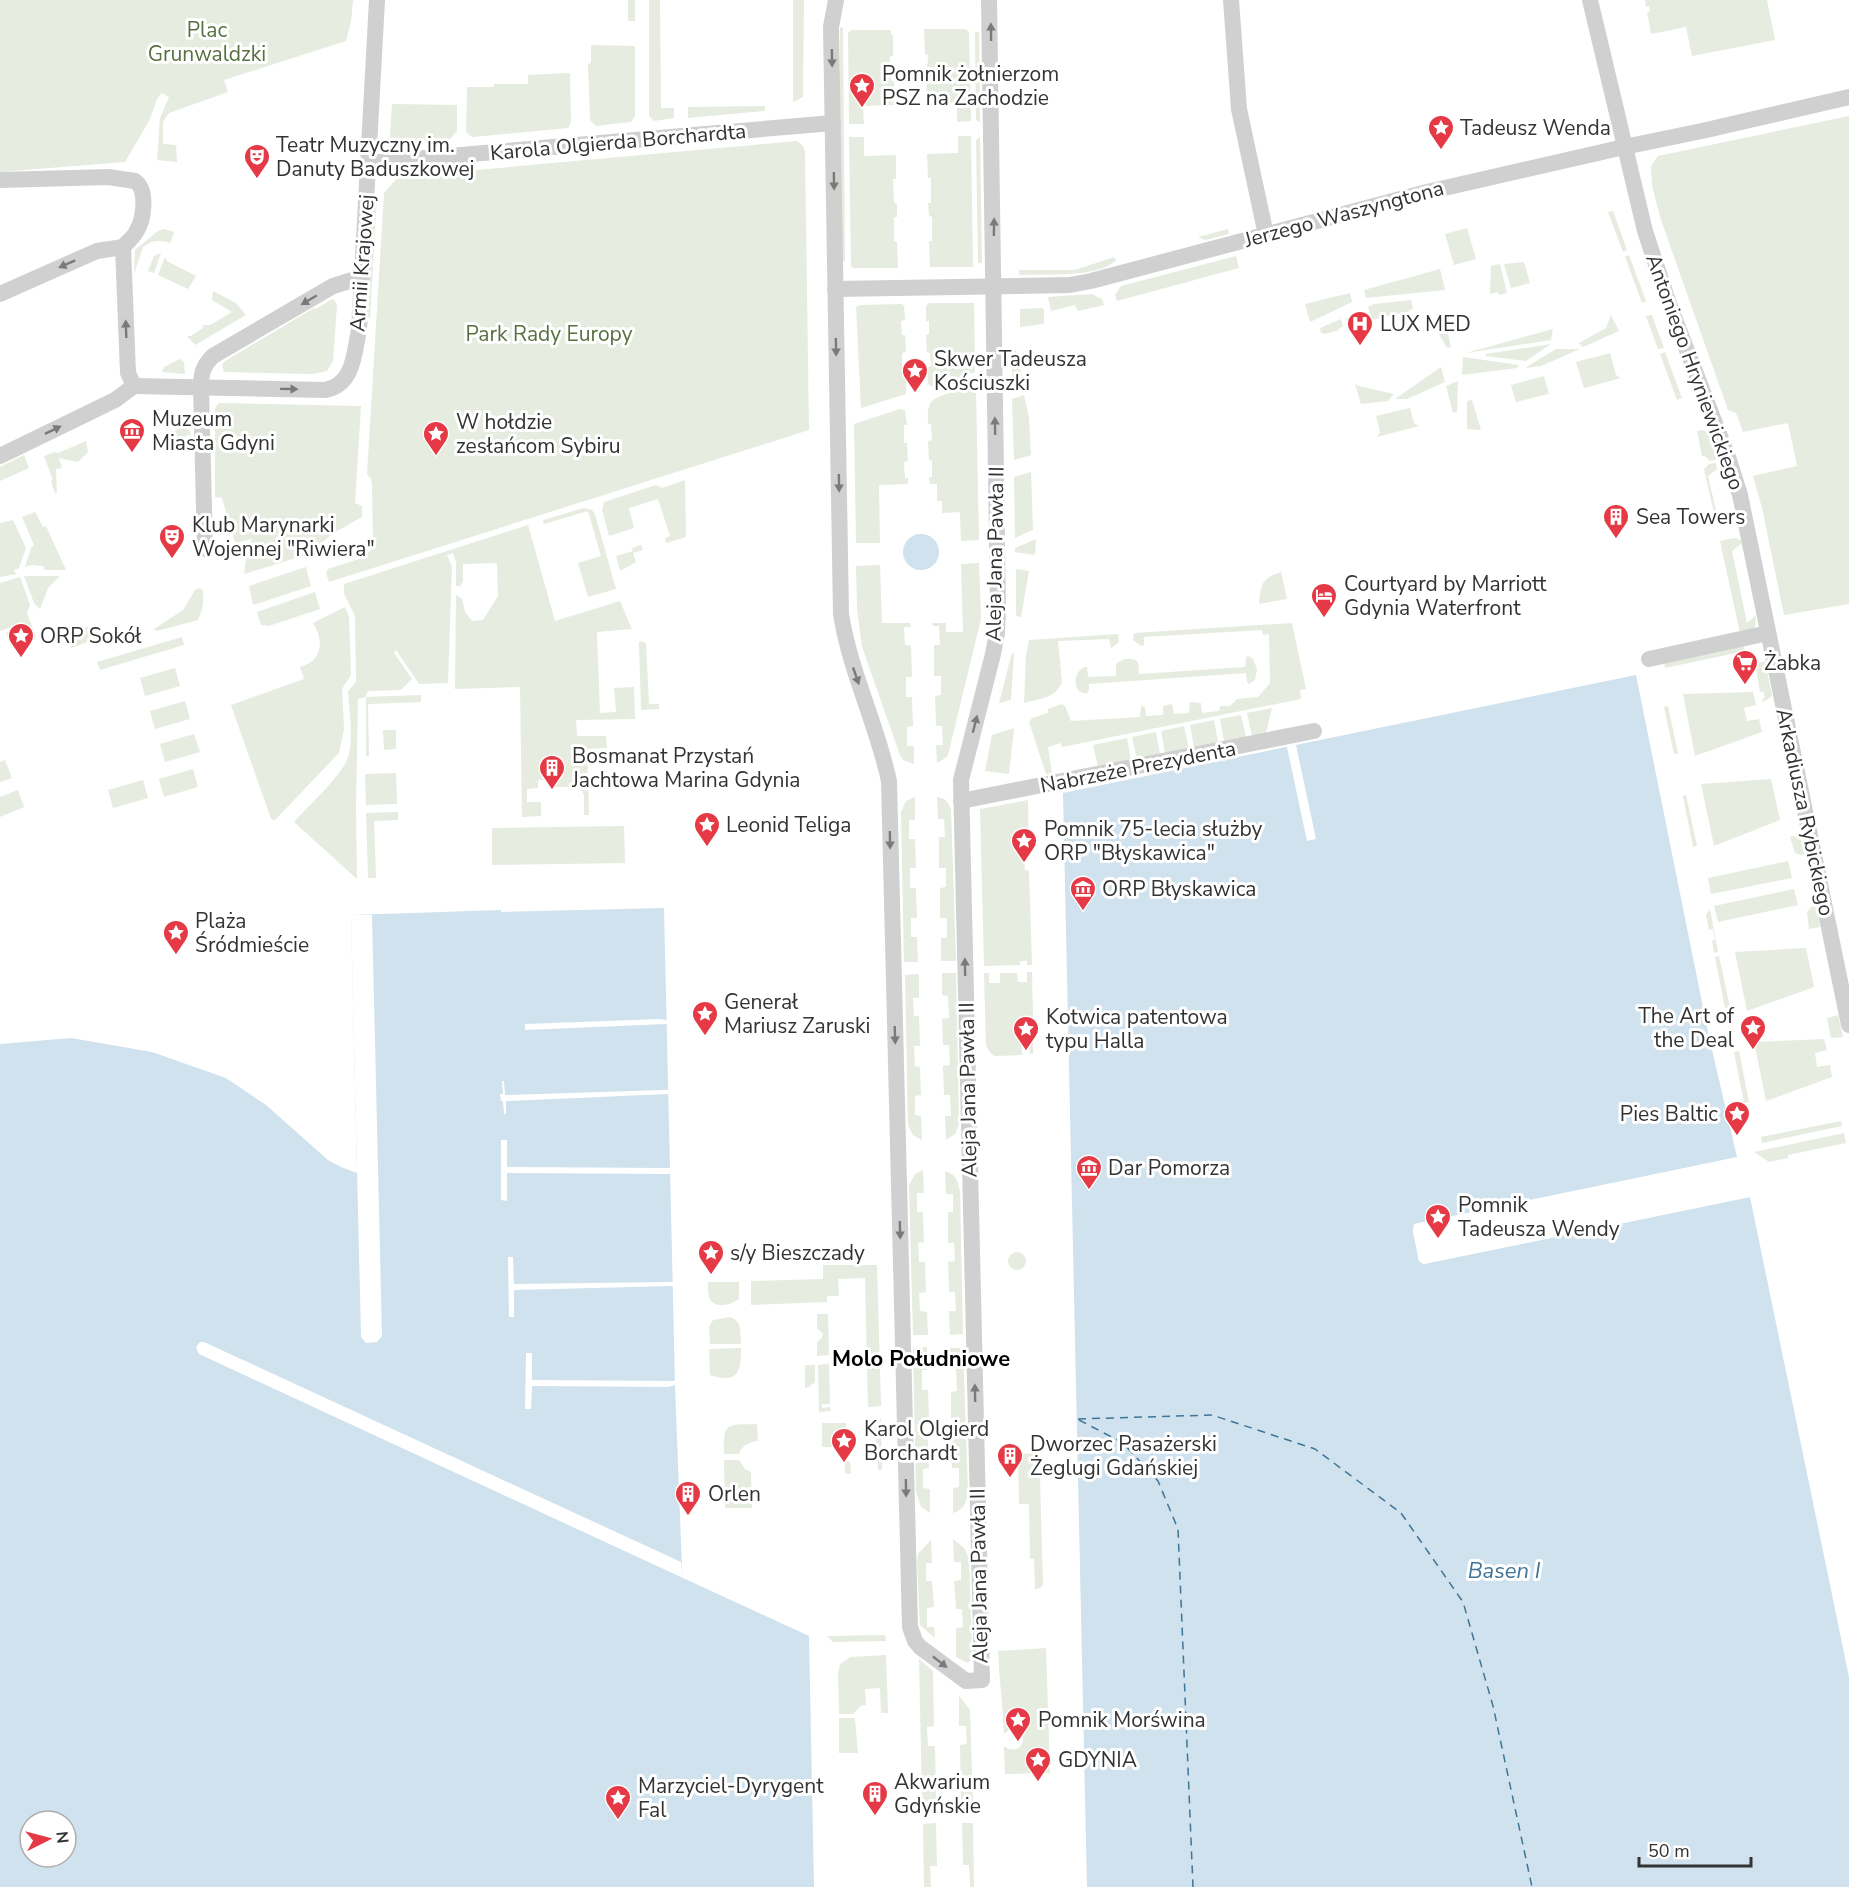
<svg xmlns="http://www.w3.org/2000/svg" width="1849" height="1887" font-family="'Nunito Sans',sans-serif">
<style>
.green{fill:#e6ecdf}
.water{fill:#cfe2ee;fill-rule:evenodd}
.pier{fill:#fff}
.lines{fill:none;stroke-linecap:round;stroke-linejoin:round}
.ferry{stroke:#3f7597;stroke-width:1.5;stroke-dasharray:8 6;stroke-linecap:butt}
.minor{stroke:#d0d0d0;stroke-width:16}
.oneway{fill:#7a7a7a}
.labels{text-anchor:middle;stroke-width:6;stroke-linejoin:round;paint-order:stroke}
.park-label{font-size:21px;fill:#56703f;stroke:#fff}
.poi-label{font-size:21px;fill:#333;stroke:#fff;text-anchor:start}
.street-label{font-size:21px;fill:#333;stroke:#fff}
.neighbourhood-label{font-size:22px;font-weight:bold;fill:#000;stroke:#fff}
.water-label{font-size:22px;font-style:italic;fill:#3f7597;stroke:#fff}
</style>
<rect width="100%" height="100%" fill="#fff"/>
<g class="green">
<polygon points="0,0 353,0 351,22 346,41 224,80 228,92 169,113 163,122 163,144 176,145 177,162 157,160 160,118 169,97 162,93 157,99 149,121 125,162 0,172"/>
<rect x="628" y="0" width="7" height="21"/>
<polygon points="649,0 660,0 661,108 674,108 674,118 654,121 649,116"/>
<polygon points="793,0 804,0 803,97 793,102"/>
<polygon points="1645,0 1767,0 1775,40 1692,56 1686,27 1651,34 1647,12 1650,11 1649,6 1646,7"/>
<polygon points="840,27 843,28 845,261 840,261"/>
<polygon points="924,29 966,29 969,32 971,121 957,122 957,103 926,104 928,55 925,54"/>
<polygon points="852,30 891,30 891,35 893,35 893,56 890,56 891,81 894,81 894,105 863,106 864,124 849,124 848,33"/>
<polygon points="975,32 979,32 980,123 976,120"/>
<polygon points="591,45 635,46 635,116 631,122 596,126 590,120 588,64 591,63"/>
<polygon points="570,73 571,122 568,128 472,137 466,132 467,87 494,87 494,84 528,84 528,75"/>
<polygon points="392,104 457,105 457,131 450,139 395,143 390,137"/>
<polygon points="765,106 765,111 688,118 688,107"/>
<polygon points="1849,116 1849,604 1784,615 1762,508 1753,476 1797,466 1788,423 1743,432 1736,413 1728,410 1661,220 1652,186 1651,166 1658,156"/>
<polygon points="958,136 971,136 973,267 930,267 929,241 932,241 932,217 929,216 928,203 931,203 931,178 928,178 927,154 958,153"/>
<polygon points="849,137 864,137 864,156 896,155 896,179 893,179 894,203 897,204 897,217 894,217 894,241 897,242 898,268 854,268 851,267"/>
<polygon points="980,137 982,263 978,263 976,140"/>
<polygon points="797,141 803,146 805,152 809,430 329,582 326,573 328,569 365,557 373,547 372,486 371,479 367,474 384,193 398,177"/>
<polygon points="373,195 377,195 370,318 367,318"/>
<polygon points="1613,211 1627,250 1623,252 1608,212"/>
<polygon points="1467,228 1476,259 1454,265 1445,234"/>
<path d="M 164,229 L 174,232 L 170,243 C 159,240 152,240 143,247 L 134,274 L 135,250 L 158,231 Z"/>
<polygon points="1228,229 1229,234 1205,240 1198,237"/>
<polygon points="161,253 154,273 148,271 154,256"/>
<polygon points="1629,255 1646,301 1642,303 1625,257"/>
<polygon points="1236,256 1239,268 1117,301 1115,295 1121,286"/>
<polygon points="165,257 167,261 196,276 188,289 158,275"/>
<path d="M 1114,257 L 1116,260 C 1101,278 1042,274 1019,275 L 1019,270 L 1075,270 Z"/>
<polygon points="1524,262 1530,283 1511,288 1504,264"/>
<polygon points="1500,264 1507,293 1499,295 1498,292 1490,294 1491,266"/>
<polygon points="1440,269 1445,290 1366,298 1364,290"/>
<polygon points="213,291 236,303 246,315 195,345 187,336 191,336 203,328 203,325 210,325 232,312 212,300"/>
<polygon points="1350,293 1352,302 1310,322 1305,304"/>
<polygon points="1092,294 1102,299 1104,305 1078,311 1075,305 1051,311 1048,297"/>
<polygon points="332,299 335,301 337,305 333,361 327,371 313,374 224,372 222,365 225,361 314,308 316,309"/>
<polygon points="1411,300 1413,309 1410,309 1410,311 1372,320 1368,307 1374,304"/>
<polygon points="929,303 974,303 975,372 931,386 928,384 927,367 931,366 930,353 927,352 926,335 929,334 929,321 926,321 926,306"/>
<polygon points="902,304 904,306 905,320 901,321 902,335 905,335 906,352 902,353 902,367 906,367 906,394 861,408 856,307 860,305"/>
<polygon points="1042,308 1044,310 1044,324 1020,327 1020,309"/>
<polygon points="1611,315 1619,331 1583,347 1579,343 1606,328"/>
<polygon points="1652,315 1664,348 1658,349 1646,316"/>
<polygon points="1341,319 1343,327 1339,328 1339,330 1325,334 1321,333 1320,328"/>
<polygon points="1446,326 1451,347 1447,348 1437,331"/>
<polygon points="1553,329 1551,340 1466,353"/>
<polygon points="1551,344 1526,361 1486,356 1486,354"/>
<polygon points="1556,349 1580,349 1541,366 1525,368"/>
<polygon points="1016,350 1023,381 1012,384 1012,351"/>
<polygon points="1665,352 1682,398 1677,400 1660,354"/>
<polygon points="1610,353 1616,375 1621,378 1584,388 1576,362"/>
<polygon points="1463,357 1519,365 1517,368 1462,375"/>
<polygon points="180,359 184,362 185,374 162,372 164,367"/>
<polygon points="1441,367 1445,382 1407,399 1395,399"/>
<polygon points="1544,376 1549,394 1516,402 1511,385"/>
<polygon points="1458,381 1457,412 1453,413 1446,386"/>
<polygon points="1355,383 1358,386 1394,394 1388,401 1361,404"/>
<path d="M 971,387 L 976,390 L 979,540 L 961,541 L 960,512 L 942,513 L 942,501 L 937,501 L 937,484 L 930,484 L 929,477 L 932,477 L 932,461 L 929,460 L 928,441 L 932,440 L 931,424 L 928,424 C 928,418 927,409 930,404 C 934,395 961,390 971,387 Z"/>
<polygon points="1024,395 1029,418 1031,455 1014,460 1012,399"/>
<polygon points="1472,400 1481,430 1467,429 1467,401"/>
<polygon points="219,403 361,406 355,503 362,506 362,517 332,534 309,554 244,574 247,551 252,539 235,543 222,498 215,497 215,408"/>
<polygon points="1410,408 1414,423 1419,426 1377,437 1380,432 1376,416"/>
<polygon points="900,409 905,410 907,425 904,425 904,443 907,443 908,461 904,462 905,478 908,478 908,484 879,485 880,543 856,543 854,424"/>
<polygon points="187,425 191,434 167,445 163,436"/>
<polygon points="1703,430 1710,434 1716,460 1710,461 1705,456 1702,456 1697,431"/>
<polygon points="86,441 88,452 78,462 59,458 62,468 56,469 57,493 55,493 51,481 53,480 44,456 55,452 58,453"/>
<polygon points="24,455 29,468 0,481 0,467"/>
<path d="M 1716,463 L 1717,469 L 1708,476 L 1718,519 L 1727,511 C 1729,519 1724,524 1719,527 L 1717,526 L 1704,469 L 1709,464 Z"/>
<polygon points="1031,472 1033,530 1015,538 1014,477"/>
<polygon points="685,480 686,537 666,543 665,538 670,536 658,499 629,508 634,528 609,536 602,510 604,502 656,485 662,488"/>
<polygon points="584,508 592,510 595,514 616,589 588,597 578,563 601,556 588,511 544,524 543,520"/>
<polygon points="35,512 43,527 46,526 66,570 45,570 43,566 32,565 25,567 31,548 34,545 22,517"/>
<polygon points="13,520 26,548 19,568 14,570 16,574 0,577 0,579 0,523"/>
<path d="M 528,525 L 555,621 L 620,601 L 632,629 L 597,632 L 600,713 L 616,712 L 614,688 L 634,687 L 635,719 L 576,720 L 577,736 L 606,736 L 607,748 L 587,749 L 589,815 L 584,815 L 584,795 L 580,787 L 554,787 L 554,779 L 538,780 L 538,788 L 527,789 L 527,802 L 541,802 L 541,816 L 522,817 L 520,687 L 455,689 L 456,595 L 462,599 L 465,612 L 472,621 L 483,620 L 498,596 L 497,563 L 463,564 L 463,581 L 460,586 L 456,586 L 456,562 L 453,553 L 447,555 L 452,567 L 448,683 L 419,684 L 396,650 L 394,653 L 412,679 L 401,690 L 368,691 L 365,697 L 358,699 L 356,809 L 357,879 L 294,822 C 308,806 342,776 348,757 C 354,738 349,712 348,691 L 356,682 L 355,616 L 344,594 L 344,584 Z"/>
<polygon points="1734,538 1739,539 1742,543 1732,551 1747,623 1756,615 1755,629 1740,633 1720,541"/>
<polygon points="1036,539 1035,555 1015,552 1015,548"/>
<polygon points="641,545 643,550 633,553 636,562 620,571 616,556 633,551 632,548"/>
<polygon points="979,563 981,619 949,751 947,757 937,763 936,745 943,745 942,726 936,726 935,696 941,695 941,676 934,676 934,645 940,645 939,626 933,626 932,623 946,623 946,632 963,632 961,564"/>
<polygon points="880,565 882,623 910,623 911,627 904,627 905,645 911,646 912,677 906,677 906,697 912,697 913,726 907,727 907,746 914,746 914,764 903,760 900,755 862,647 857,609 856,566"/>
<polygon points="306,567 311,586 253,605 249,586"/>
<polygon points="1016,569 1029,571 1021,617 1016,616"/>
<path d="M 1281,572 L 1287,599 L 1259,604 C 1261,585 1261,578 1281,572 Z"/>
<polygon points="24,576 60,576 48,588 40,609 34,603"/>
<polygon points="20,577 30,605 27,613 36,637 11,646 6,633 22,627 20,624 0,631 0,583"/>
<path d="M 199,588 L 203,590 C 204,601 203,610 198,620 L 157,631 L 154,629 L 183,610 L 195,590 Z"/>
<polygon points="315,592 320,609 269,626 261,625 257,612"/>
<path d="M 345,607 L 349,617 L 351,675 L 342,689 L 344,729 L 339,753 L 275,820 L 271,819 L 231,705 L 304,679 L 300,667 C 323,661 324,640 313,623 Z"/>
<polygon points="1292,623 1306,689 1300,690 1301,699 1062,747 1061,743 1048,747 1052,774 1046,774 1029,722 1032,718 1048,713 1048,709 1062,704 1065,706 1071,721 1140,717 1141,706 1145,707 1146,716 1163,715 1163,706 1172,704 1174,714 1189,713 1190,702 1201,703 1202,713 1219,711 1220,706 1230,706 1237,699 1258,697 1270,683 1269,634 1263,635 1262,630 1144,637 1144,645 1141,646 1133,640 1134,633"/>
<polygon points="89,626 94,640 71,648 68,639 77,636 75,631"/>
<path d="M 1118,634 L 1119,642 L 1111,648 L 1109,639 L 1058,641 L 1062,682 C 1055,699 1040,698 1024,703 L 1026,655 L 1029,640 Z"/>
<polygon points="182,637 184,645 100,670 97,662"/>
<polygon points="642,641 646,644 649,704 659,704 659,709 641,710 639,642"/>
<polygon points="1744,645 1745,651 1665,668 1664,661"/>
<polygon points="1012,653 1014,653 1011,700 999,703"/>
<path d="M 1248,656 L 1253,659 L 1257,669 L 1255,680 L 1249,684 L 1247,682 L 1246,673 L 1089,684 L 1089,690 L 1086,694 L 1079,691 C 1073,683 1075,672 1084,667 L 1087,667 L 1088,677 L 1116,676 L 1116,664 C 1123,658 1131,657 1138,662 L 1139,674 L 1245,667 L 1246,658 Z"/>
<polygon points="1765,661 1772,696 1763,702 1762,699 1765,698 1763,691 1760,692 1756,667 1759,663"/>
<polygon points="175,668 180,686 145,696 140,678"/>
<polygon points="1753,692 1756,705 1744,708 1747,721 1759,719 1762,732 1695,756 1683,694"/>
<polygon points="421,695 421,702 368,704 369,756 366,756 366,697"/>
<polygon points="185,701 190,719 155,729 150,711"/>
<polygon points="1668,706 1678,753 1674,754 1664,707"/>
<polygon points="1272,708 1266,733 1252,736 1247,713"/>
<polygon points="1241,715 1246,737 1224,741 1220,719"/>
<polygon points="1214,720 1218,742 1194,747 1190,725"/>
<polygon points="1184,726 1189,748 1165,753 1161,731"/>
<polygon points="1014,728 1009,774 985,771 992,735"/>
<polygon points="383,730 396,730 396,749 384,750"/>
<polygon points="1156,732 1160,754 1137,759 1132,737"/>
<polygon points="194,734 200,752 165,762 160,744"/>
<polygon points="1127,738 1131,760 1098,767 1093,745"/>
<polygon points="5,760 12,778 0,782 0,762"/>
<polygon points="193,769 198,787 164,797 159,779"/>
<polygon points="396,773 397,804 366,805 365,774"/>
<polygon points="1771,779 1780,820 1714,846 1701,784"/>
<polygon points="143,780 148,798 113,808 108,790"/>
<polygon points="18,790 24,807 0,817 0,797"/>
<polygon points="1686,795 1697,846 1693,847 1683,796"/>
<polygon points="915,797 915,820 909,820 909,839 915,839 916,868 910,868 910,888 916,888 917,918 911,918 911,937 917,937 918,962 904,962 901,812 906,801"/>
<path d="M 937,797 C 945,798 948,801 951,809 L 956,961 L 941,961 L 941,938 L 947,938 L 947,918 L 940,918 L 940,888 L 946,887 L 946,868 L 939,868 L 939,837 L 945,837 L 944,819 L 938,819 Z"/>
<polygon points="1028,800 1029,856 1024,856 1025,870 1029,871 1032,965 1027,965 1027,961 1020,961 1020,965 984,966 980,809"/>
<polygon points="398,812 398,820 374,821 376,878 368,878 366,813"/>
<polygon points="624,826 625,863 492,865 492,828"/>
<polygon points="1800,835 1806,856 1795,853 1790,837"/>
<polygon points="1788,861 1792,878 1711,894 1708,878"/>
<polygon points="1794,889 1798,905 1718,922 1714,906"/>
<polygon points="1816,905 1820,927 1809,929 1807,912 1811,907"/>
<polygon points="1710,909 1718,952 1714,953 1712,941 1715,940 1713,929 1709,930 1706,915"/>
<polygon points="1806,948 1814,987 1747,1011 1735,952"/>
<polygon points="1719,956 1730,1007 1725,1008 1715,957"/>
<polygon points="1027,972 1032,972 1033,1017 1023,1018 1023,1028 1033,1028 1033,1054 1030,1054 1029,1047 1022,1047 1022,1055 994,1056 989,1051 986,1045 984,973 989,973 989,983 1000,983 1000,973 1017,973 1018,982 1027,982"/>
<polygon points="942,973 956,973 959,1125 955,1134 946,1140 945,1116 951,1116 950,1095 944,1095 943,1066 950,1065 949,1045 943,1045 942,1019 949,1018 948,996 942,995"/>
<polygon points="919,974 919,998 913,998 914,1016 919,1016 920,1046 914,1046 915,1066 920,1067 921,1095 915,1096 915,1115 921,1116 922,1140 913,1135 908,1125 905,975"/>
<polygon points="1838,1015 1843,1037 1831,1038 1827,1018"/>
<polygon points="1824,1039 1827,1050 1815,1053 1817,1067 1830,1065 1832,1077 1766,1101 1754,1042"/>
<polygon points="1739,1051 1749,1102 1744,1103 1734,1052"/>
<polygon points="1841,1121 1842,1126 1762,1143 1761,1137"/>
<polygon points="1844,1133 1846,1143 1788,1155 1788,1158 1769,1162 1754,1152"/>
<polygon points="923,1170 924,1193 917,1193 917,1212 923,1212 924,1242 918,1243 919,1262 925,1262 926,1292 919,1293 920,1311 927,1312 928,1335 913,1335 909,1185 915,1174"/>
<path d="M 945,1171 C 957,1175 957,1180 960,1191 L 963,1334 L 950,1335 L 949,1311 L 956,1311 L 955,1292 L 949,1292 L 948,1262 L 955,1261 L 954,1243 L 948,1243 L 948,1212 L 953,1212 L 953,1194 L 946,1194 Z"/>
<circle cx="1017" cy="1261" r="9"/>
<polygon points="823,1265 877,1265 881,1406 868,1407 865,1278 838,1279 839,1296 827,1296 827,1302 751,1305 751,1281 823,1279"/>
<path d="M 708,1282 L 739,1282 L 739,1299 C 732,1305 713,1310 709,1297 C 708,1293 708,1287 708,1282 Z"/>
<polygon points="817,1314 828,1314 829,1355 817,1356 817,1342 822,1338 823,1334 817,1328"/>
<path d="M 730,1317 C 743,1322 740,1332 741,1344 L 710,1344 L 709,1327 L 713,1320 Z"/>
<polygon points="927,1347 927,1370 922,1370 922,1390 928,1390 929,1419 922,1419 923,1439 928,1440 929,1468 923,1469 923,1488 930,1489 930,1513 921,1507 916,1492 913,1348"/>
<path d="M 741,1348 C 741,1372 738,1384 710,1375 L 709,1349 Z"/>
<path d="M 950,1348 L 963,1348 L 968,1492 C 967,1502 964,1510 953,1513 L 953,1488 L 959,1487 L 959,1468 L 952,1468 L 951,1439 L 958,1438 L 958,1418 L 951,1418 L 951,1392 L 957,1391 L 956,1369 L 951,1368 Z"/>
<polygon points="829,1364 830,1404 822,1404 822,1408 830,1407 831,1411 819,1412 818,1365"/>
<polygon points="805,1365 815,1365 815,1382 809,1387 805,1388"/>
<polygon points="881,1419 882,1470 878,1470 875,1423 864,1423 867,1420"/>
<polygon points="822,1423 846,1423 847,1461 850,1462 851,1474 845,1473 844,1447 822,1447"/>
<path d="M 757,1424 L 758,1441 C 749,1442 742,1445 739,1454 L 724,1454 C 723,1421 727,1425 757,1424 Z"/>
<polygon points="1037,1453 1040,1478 1043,1584 1041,1588 1035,1589 1034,1559 1030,1559 1029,1504 1019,1504 1018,1454"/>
<polygon points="724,1460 739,1460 745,1469 751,1472 752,1508 725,1508"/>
<polygon points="953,1539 964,1548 969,1558 972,1652 971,1659 968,1663 956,1657 956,1628 963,1627 962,1609 956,1609 954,1581 961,1580 961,1562 954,1562"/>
<polygon points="931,1540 932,1563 926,1563 926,1581 932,1581 934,1607 927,1608 927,1627 934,1627 935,1638 920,1625 917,1564 918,1554"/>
<polygon points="885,1635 886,1641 833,1642 827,1636"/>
<path d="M 1046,1648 L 1050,1773 L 1005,1774 L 1004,1746 C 1013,1753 1023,1749 1023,1738 L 1016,1730 L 1009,1730 L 1004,1734 C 1003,1706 999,1679 998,1651 Z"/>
<polygon points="886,1655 888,1713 881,1713 880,1688 865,1689 866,1705 862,1705 853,1714 839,1714 838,1673 840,1664 851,1657"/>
<polygon points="919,1659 933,1671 934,1726 927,1727 928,1746 935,1746 936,1802 922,1802"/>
<polygon points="959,1696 970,1710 973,1801 961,1801 960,1745 967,1744 966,1726 959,1726"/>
<polygon points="839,1718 855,1718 858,1753 839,1753"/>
<polygon points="936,1823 937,1866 930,1866 931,1887 924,1887 923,1824"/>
<polygon points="962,1823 973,1823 974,1887 970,1887 969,1865 963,1865"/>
</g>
<g class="water">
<circle cx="921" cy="552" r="18"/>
<polygon points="1636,675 1709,1037 1737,1157 1415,1224 1413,1231 1419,1261 1424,1264 1750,1197 1849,1677 1849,1887 1087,1887 1063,793"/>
<path d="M 664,908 L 675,1386 L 682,1569 L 683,1578 L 809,1636 L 814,1887 L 0,1887 L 0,1044 L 71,1038 L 152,1052 L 226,1078 L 266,1105 L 328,1160 L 341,1167 L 357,1173 L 351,915 L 501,910 L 501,912 ZM 30,1821 L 66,1821 L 66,1857 L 30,1857 Z"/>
</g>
<g class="pier">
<polygon points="1296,745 1316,839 1307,841 1287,747"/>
<polygon points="351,915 372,915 382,1336 377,1342 366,1343 361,1337"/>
<polygon points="660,1019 667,1020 667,1024 525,1030 525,1024"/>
<polygon points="502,1081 504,1081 505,1095 662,1090 668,1090 668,1094 506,1101 506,1114 504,1114 503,1101 501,1101 500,1094 503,1094"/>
<polygon points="501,1140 507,1140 507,1167 671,1168 670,1174 507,1173 507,1201 501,1200"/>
<polygon points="1740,1157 1737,1160 1417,1227 1416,1231 1422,1259 1424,1261 1749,1194 1750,1197 1423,1264 1419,1261 1413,1231 1414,1224"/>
<polygon points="508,1257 513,1257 514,1284 667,1282 673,1282 673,1286 514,1290 514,1317 509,1317"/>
<polygon points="204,1342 681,1562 683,1578 199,1354 196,1347 200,1342"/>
<polygon points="526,1353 532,1353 532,1380 675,1381 675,1385 668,1387 532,1386 531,1409 525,1409"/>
</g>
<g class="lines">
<g class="ferry">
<polyline points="1078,1419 1212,1415 1315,1449 1401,1513 1463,1602 1493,1706 1532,1887"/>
<polyline points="1079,1420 1123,1443 1158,1481 1178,1529 1193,1887"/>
</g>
<g class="minor">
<path d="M 836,0 L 831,27 L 841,614 C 850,672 877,724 889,781 L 910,1627 L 915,1641 L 920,1647 L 966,1681 L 982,1680 L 961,780 L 993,654 L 997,633 L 998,608 L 989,0"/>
<polyline points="1231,0 1239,109 1266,235"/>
<polyline points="1590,0 1645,231 1668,301 1728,457 1740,495 1849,1025"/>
<polyline points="367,163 833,123"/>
<path d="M 0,180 L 108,177 L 135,181 C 148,190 144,220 136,232 C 133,238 127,242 123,247"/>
<polyline points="123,247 128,373 134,386"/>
<polyline points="835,289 1070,285 1091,281 1427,192 1624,147 1702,131 1849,97"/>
<polyline points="0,294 97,251 123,247"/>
<path d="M 134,386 L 325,390 C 354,385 354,353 359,330 L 377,0"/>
<polyline points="0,456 115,400 134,386"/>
<path d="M 205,549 L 201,387 C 201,373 203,366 213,356 L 333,286 L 362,277"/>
<polyline points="1649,659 1768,633"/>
<polyline points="961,801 1314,731"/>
</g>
</g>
<defs><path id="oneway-solid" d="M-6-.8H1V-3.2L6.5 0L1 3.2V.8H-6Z" transform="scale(1.5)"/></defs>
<g class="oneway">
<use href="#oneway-solid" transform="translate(991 32) rotate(-91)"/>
<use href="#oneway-solid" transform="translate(832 58) rotate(89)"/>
<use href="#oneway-solid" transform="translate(834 181) rotate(89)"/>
<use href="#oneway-solid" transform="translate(994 227) rotate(-89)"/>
<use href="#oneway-solid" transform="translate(67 264) rotate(156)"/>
<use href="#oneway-solid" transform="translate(309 300) rotate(150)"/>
<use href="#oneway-solid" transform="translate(126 329) rotate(-92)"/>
<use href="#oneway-solid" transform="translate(836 347) rotate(89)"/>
<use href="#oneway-solid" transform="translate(289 389) rotate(1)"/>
<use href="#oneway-solid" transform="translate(995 426) rotate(-91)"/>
<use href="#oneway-solid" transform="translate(53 430) rotate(-26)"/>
<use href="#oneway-solid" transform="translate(839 483) rotate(89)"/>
<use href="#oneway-solid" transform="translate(856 676) rotate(71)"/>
<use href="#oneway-solid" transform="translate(975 724) rotate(-76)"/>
<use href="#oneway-solid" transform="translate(890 840) rotate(89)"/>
<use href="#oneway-solid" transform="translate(965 967) rotate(-91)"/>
<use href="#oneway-solid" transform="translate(895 1035) rotate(88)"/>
<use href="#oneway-solid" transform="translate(900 1230) rotate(89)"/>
<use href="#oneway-solid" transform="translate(975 1393) rotate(-91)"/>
<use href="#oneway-solid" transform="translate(906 1488) rotate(89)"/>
<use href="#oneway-solid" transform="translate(940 1662) rotate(38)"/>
</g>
<defs>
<symbol id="sight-pin" viewBox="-11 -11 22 30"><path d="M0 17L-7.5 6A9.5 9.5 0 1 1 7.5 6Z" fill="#e63946" stroke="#fff"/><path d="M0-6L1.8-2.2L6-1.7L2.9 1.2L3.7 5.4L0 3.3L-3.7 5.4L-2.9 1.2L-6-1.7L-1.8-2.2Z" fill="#fff"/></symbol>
<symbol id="theatre-pin" viewBox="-11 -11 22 30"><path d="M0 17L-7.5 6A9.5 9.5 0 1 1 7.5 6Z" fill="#e63946" stroke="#fff"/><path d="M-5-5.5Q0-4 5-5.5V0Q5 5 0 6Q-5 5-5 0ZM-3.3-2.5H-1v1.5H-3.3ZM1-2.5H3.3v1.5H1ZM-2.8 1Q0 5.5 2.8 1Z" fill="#fff"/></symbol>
<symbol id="hospital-pin" viewBox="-11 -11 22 30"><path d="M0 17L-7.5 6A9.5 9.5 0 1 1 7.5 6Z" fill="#e63946" stroke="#fff"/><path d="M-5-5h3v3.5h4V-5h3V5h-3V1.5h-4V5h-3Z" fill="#fff"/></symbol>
<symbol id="museum-pin" viewBox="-11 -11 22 30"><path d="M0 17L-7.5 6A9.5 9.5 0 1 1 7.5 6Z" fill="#e63946" stroke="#fff"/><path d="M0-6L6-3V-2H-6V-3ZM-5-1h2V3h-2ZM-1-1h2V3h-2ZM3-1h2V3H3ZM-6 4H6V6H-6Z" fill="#fff"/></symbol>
<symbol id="building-pin" viewBox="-11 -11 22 30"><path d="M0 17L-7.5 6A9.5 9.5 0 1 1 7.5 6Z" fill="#e63946" stroke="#fff"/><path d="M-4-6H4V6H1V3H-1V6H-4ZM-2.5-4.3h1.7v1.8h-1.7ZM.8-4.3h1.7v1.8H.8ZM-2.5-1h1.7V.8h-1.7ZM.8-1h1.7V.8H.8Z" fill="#fff"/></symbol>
<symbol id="hotel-pin" viewBox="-11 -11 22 30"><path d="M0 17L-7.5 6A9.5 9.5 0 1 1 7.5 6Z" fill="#e63946" stroke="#fff"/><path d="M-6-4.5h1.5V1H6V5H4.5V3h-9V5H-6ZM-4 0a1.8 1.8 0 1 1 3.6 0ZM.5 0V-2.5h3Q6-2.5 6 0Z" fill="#fff"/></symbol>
<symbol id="supermarket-pin" viewBox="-11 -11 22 30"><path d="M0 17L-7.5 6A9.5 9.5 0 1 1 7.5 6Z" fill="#e63946" stroke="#fff"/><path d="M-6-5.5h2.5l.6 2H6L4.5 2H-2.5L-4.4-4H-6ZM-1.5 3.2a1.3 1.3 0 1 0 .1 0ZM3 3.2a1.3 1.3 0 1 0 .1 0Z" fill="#fff"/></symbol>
</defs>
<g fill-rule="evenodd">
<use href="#sight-pin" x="847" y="71" width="30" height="40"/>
<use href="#sight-pin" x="1426" y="113" width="30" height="40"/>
<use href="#theatre-pin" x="242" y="142" width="30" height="40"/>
<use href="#hospital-pin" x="1345" y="309" width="30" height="40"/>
<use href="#sight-pin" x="900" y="356" width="30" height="40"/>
<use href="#museum-pin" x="117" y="416" width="30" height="40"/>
<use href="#sight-pin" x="421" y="419" width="30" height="40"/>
<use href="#building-pin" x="1601" y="502" width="30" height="40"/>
<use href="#theatre-pin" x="157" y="522" width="30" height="40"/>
<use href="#hotel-pin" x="1309" y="581" width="30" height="40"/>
<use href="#sight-pin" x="6" y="621" width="30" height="40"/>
<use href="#supermarket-pin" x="1730" y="648" width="30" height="40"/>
<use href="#building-pin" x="537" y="753" width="30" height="40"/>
<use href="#sight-pin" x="692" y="810" width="30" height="40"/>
<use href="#sight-pin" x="1009" y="826" width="30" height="40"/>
<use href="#museum-pin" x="1068" y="874" width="30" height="40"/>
<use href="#sight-pin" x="161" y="918" width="30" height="40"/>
<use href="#sight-pin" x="690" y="999" width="30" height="40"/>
<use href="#sight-pin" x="1738" y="1013" width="30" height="40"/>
<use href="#sight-pin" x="1011" y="1014" width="30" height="40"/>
<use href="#sight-pin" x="1722" y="1099" width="30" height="40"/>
<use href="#museum-pin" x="1074" y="1153" width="30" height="40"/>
<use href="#sight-pin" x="1423" y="1202" width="30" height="40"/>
<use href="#sight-pin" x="696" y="1238" width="30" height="40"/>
<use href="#sight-pin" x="829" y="1426" width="30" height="40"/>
<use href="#building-pin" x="995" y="1441" width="30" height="40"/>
<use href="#building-pin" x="673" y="1479" width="30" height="40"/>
<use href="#sight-pin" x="1003" y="1705" width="30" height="40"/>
<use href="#sight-pin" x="1023" y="1745" width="30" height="40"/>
<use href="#building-pin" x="860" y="1779" width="30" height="40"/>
<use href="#sight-pin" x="603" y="1783" width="30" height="40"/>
</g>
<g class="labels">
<g class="park-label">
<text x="207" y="37">Plac<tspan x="207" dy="24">Grunwaldzki</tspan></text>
<text x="549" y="341">Park Rady Europy</text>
</g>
<g class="poi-label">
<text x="882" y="81">Pomnik żołnierzom<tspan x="882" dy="24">PSZ na Zachodzie</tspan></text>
<text x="1460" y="135">Tadeusz Wenda</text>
<text x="276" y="152">Teatr Muzyczny im.<tspan x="276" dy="24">Danuty Baduszkowej</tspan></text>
<text x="1380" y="331">LUX MED</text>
<text x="934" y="366">Skwer Tadeusza<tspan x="934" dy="24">Kościuszki</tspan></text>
<text x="152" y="426">Muzeum<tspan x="152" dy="24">Miasta Gdyni</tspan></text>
<text x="456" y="429">W hołdzie<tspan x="456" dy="24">zesłańcom Sybiru</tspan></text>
<text x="1636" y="524">Sea Towers</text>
<text x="192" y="532">Klub Marynarki<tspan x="192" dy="24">Wojennej "Riwiera"</tspan></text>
<text x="1344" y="591">Courtyard by Marriott<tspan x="1344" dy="24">Gdynia Waterfront</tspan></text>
<text x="40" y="643">ORP Sokół</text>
<text x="1764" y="670">Żabka</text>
<text x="572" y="763">Bosmanat Przystań<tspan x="572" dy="24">Jachtowa Marina Gdynia</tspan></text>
<text x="726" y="832">Leonid Teliga</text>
<text x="1044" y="836">Pomnik 75-lecia służby<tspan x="1044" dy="24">ORP "Błyskawica"</tspan></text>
<text x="1102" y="896">ORP Błyskawica</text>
<text x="195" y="928">Plaża<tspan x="195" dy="24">Śródmieście</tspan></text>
<text x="724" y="1009">Generał<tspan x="724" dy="24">Mariusz Zaruski</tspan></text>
<text x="1734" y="1023" text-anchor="end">The Art of<tspan x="1734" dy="24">the Deal</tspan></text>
<text x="1046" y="1024">Kotwica patentowa<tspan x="1046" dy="24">typu Halla</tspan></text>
<text x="1718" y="1121" text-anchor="end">Pies Baltic</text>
<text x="1108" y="1175">Dar Pomorza</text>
<text x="1458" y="1212">Pomnik<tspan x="1458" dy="24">Tadeusza Wendy</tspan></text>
<text x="730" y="1260">s/y Bieszczady</text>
<text x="864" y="1436">Karol Olgierd<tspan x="864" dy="24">Borchardt</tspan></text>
<text x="1030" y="1451">Dworzec Pasażerski<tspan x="1030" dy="24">Żeglugi Gdańskiej</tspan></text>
<text x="708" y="1501">Orlen</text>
<text x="1038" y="1727">Pomnik Morświna</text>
<text x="1058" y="1767">GDYNIA</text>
<text x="894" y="1789">Akwarium<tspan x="894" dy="24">Gdyńskie</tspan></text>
<text x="638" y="1793">Marzyciel-Dyrygent<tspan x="638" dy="24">Fal</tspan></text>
</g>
<g class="street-label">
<text transform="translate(618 142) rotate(-5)" y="7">Karola Olgierda Borchardta</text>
<text transform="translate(1344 214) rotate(-15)" y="7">Jerzego Waszyngtona</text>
<text transform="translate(362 263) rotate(-86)" y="7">Armii Krajowej</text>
<text transform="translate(1695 372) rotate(70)" y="7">Antoniego Hryniewickiego</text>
<text transform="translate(995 554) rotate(-89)" y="7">Aleja Jana Pawła II</text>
<text transform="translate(1138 767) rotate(-11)" y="7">Nabrzeże Prezydenta</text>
<text transform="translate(1805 812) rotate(78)" y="7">Arkadiusza Rybickiego</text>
<text transform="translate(968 1090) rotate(-91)" y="7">Aleja Jana Pawła II</text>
<text transform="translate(979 1576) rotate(-91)" y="7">Aleja Jana Pawła II</text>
</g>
<g class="neighbourhood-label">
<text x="921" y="1366">Molo Południowe</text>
</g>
<g class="water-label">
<text x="1504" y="1578">Basen I</text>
</g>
</g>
<g transform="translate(48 1839) rotate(84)"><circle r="28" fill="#ffffff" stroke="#adadad" stroke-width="1.5"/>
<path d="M0-4.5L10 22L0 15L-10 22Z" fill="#e63946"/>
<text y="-9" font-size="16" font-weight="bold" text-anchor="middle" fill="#333333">N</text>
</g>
<path d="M1639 1857v9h112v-9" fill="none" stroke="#333333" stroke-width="3"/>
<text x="1648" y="1857" font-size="18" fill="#333333" stroke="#ffffff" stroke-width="4.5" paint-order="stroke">50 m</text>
</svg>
